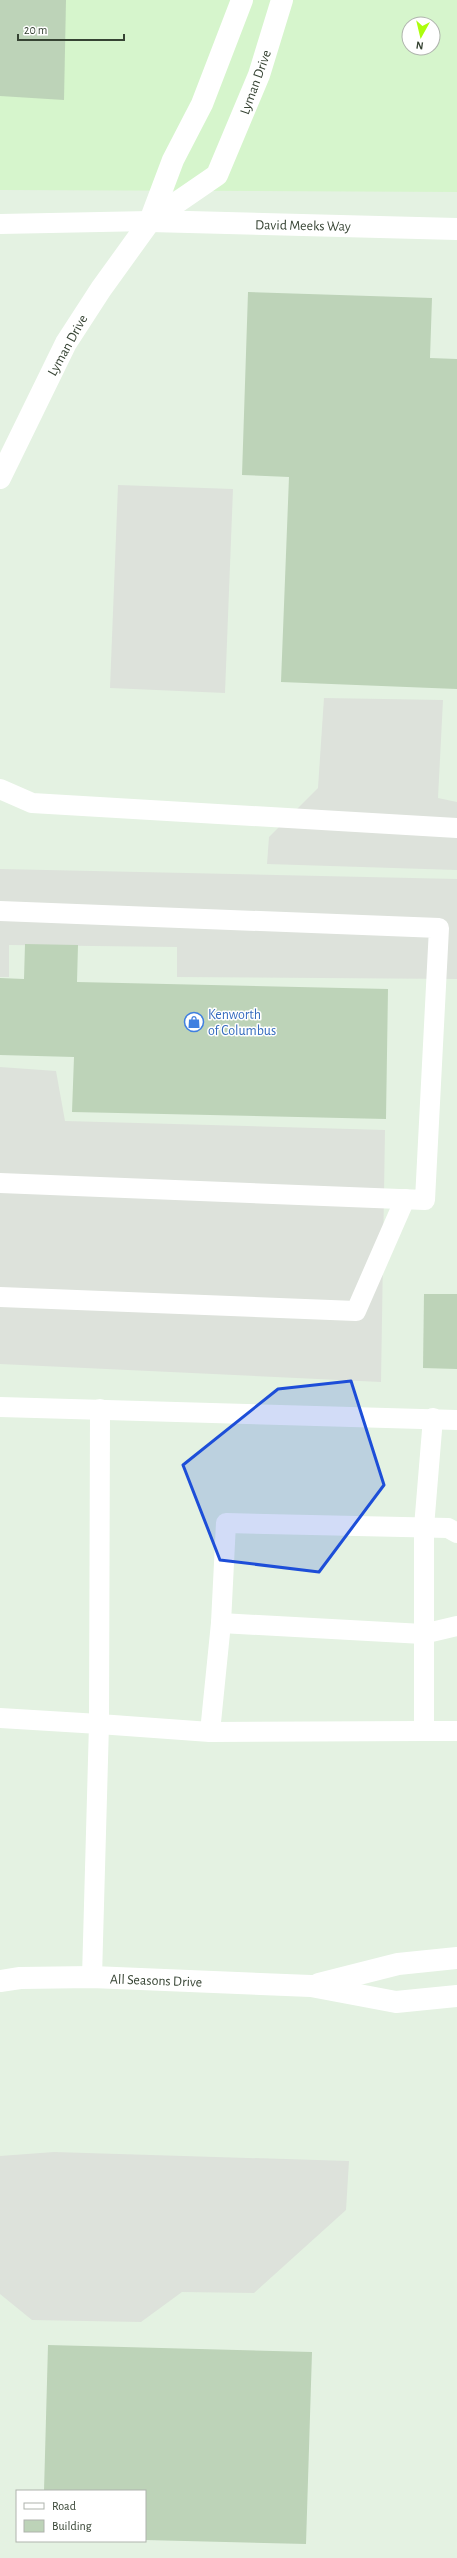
<svg xmlns="http://www.w3.org/2000/svg" width="457" height="2558" font-family="'Alegreya Sans',sans-serif">
  <rect width="100%" height="100%" fill="#e4f2e2"/>
  <path fill="#d6f5cc" fill-rule="evenodd" d="M 0,0 L 457,0 L 457,192 L 0,190 ZM 409,24 L 433,24 L 433,48 L 409,48 Z"/>
  <g fill="#dde2db">
    <path d="M 118,485 L 233,489 L 225,693 L 110,688 Z"/>
    <path d="M 324,698 L 443,700 L 438,798 L 457,802 L 457,870 L 267,864 L 269,837 L 318,788 Z"/>
    <path d="M 0,869 L 457,879 L 457,979 L 177,977 L 177,947 L 9,945 L 9,977 L 0,977 Z"/>
    <path d="M 0,1067 L 56,1071 L 65,1121 L 385,1130 L 381,1382 L 0,1364 Z"/>
    <path d="M 54,2152 L 349,2161 L 346,2210 L 254,2293 L 182,2292 L 141,2322 L 32,2320 L 0,2294 L 0,2156 Z"/>
  </g>
  <g fill="#bdd3b8">
    <path d="M 0,0 L 66,0 L 64,100 L 0,96 Z"/>
    <path d="M 248,292 L 432,298 L 430,358 L 457,359 L 457,689 L 281,682 L 289,477 L 242,475 Z"/>
    <path d="M 25,944 L 78,945 L 77,982 L 388,989 L 386,1119 L 72,1112 L 74,1057 L 0,1055 L 0,978 L 24,979 Z"/>
    <path d="M 424,1294 L 457,1294 L 457,1369 L 423,1368 Z"/>
    <path d="M 48,2345 L 312,2352 L 306,2544 L 145,2540 L 145,2491 L 44,2491 Z"/>
  </g>
  <g fill="none" stroke-linecap="round" stroke-linejoin="round">
    <g stroke="#fff" stroke-width="20">
      <path d="M 0,224 L 150,221"/>
      <path d="M 0,789 L 32,803 L 457,828"/>
      <path d="M 0,911 L 439,928 L 425,1200 L 0,1183"/>
      <path d="M 0,1297 L 356,1311 L 405,1199"/>
      <path d="M 0,1407 L 457,1420"/>
      <path d="M 100,1409 L 99,1724 L 210,1732 L 221,1623 L 226,1523 L 448,1528 L 457,1533"/>
      <path d="M 433,1418 L 424,1527 L 424,1731 L 457,1731"/>
      <path d="M 221,1623 L 423,1634 L 457,1626"/>
      <path d="M 0,1718 L 99,1724 L 92,1977"/>
      <path d="M 210,1732 L 424,1731"/>
    </g>
    <g stroke="#fff" stroke-width="22">
      <path d="M 150,221 L 457,229"/>
      <path d="M 150,221 L 217,175 L 259,75 L 282,0"/>
      <path d="M 0,478 L 66,343 L 101,289 L 150,221 L 173,160 L 202,104 L 242,0"/>
      <path d="M 0,1981 L 20,1978 L 92,1977 L 311,1986 L 396,2002 L 457,1996"/>
      <path d="M 319,1984 L 398,1964 L 457,1958"/>
    </g>
  </g>
  <path fill="#1d4ed8" fill-opacity="0.2" stroke="#1d4ed8" stroke-width="3" stroke-linejoin="round" d="M 351,1381 L 384,1485 L 319,1572 L 220,1560 L 183,1465 L 278,1389 Z"/>
  <defs>
    <symbol id="shop-ring" viewBox="-11 -11 22 22"><circle r="9.5" fill="#fff" stroke="#3f7fe0" stroke-width="1.5"/><path d="M-5-2.5h2.3a2.7 3.5 0 0 1 5.4 0H5L5.5 6h-11ZM-1.5-2.5h3a1.5 2.3 0 0 0-3 0Z" fill="#3f7fe0"/></symbol>
  </defs>
  <g fill-rule="evenodd">
    <use href="#shop-ring" x="183" y="1011" width="22" height="22"/>
  </g>
  <g text-anchor="middle" stroke-width="3" stroke-linejoin="round" paint-order="stroke">
    <g font-size="14" fill="#364333" stroke="#fff">
      <text transform="translate(255 82) rotate(-70)" y="5">Lyman Drive</text>
      <text transform="translate(303 225) rotate(1)" y="5">David Meeks Way</text>
      <text transform="translate(67 345) rotate(-61)" y="5">Lyman Drive</text>
      <text transform="translate(156 1980) rotate(2)" y="5">All Seasons Drive</text>
    </g>
    <g font-size="14" fill="#366cbe" stroke="#fff" text-anchor="start">
      <text x="208" y="1019">Kenworth<tspan x="208" dy="16">of Columbus</tspan></text>
    </g>
  </g>
  <rect x="16" y="2490" width="130" height="52" fill="#ffffff" stroke="#afb4ad"/>
  <rect x="24" y="2503" width="20" height="6" fill="#ffffff" stroke="#afb4ad"/>
  <text x="52" y="2510" font-size="12" fill="#364333">Road</text>
  <rect x="24" y="2520" width="20" height="12" fill="#bdd3b8" stroke="#afb4ad"/>
  <text x="52" y="2530" font-size="12" fill="#364333">Building</text>
  <g transform="translate(421 36) rotate(188)"><circle r="19" fill="#ffffff" stroke="#afb4ad"/>
  <path d="M0-3L7 15L0 10L-7 15Z" fill="#acfd0e"/>
  <text y="-6" font-size="11" font-weight="bold" text-anchor="middle" fill="#364333">N</text>
  </g>
  <path d="M18 34v6h106v-6" fill="none" stroke="#364333" stroke-width="2"/>
  <text x="24" y="34" font-size="12" fill="#364333" stroke="#ffffff" stroke-width="3" paint-order="stroke">20 m</text>
</svg>
